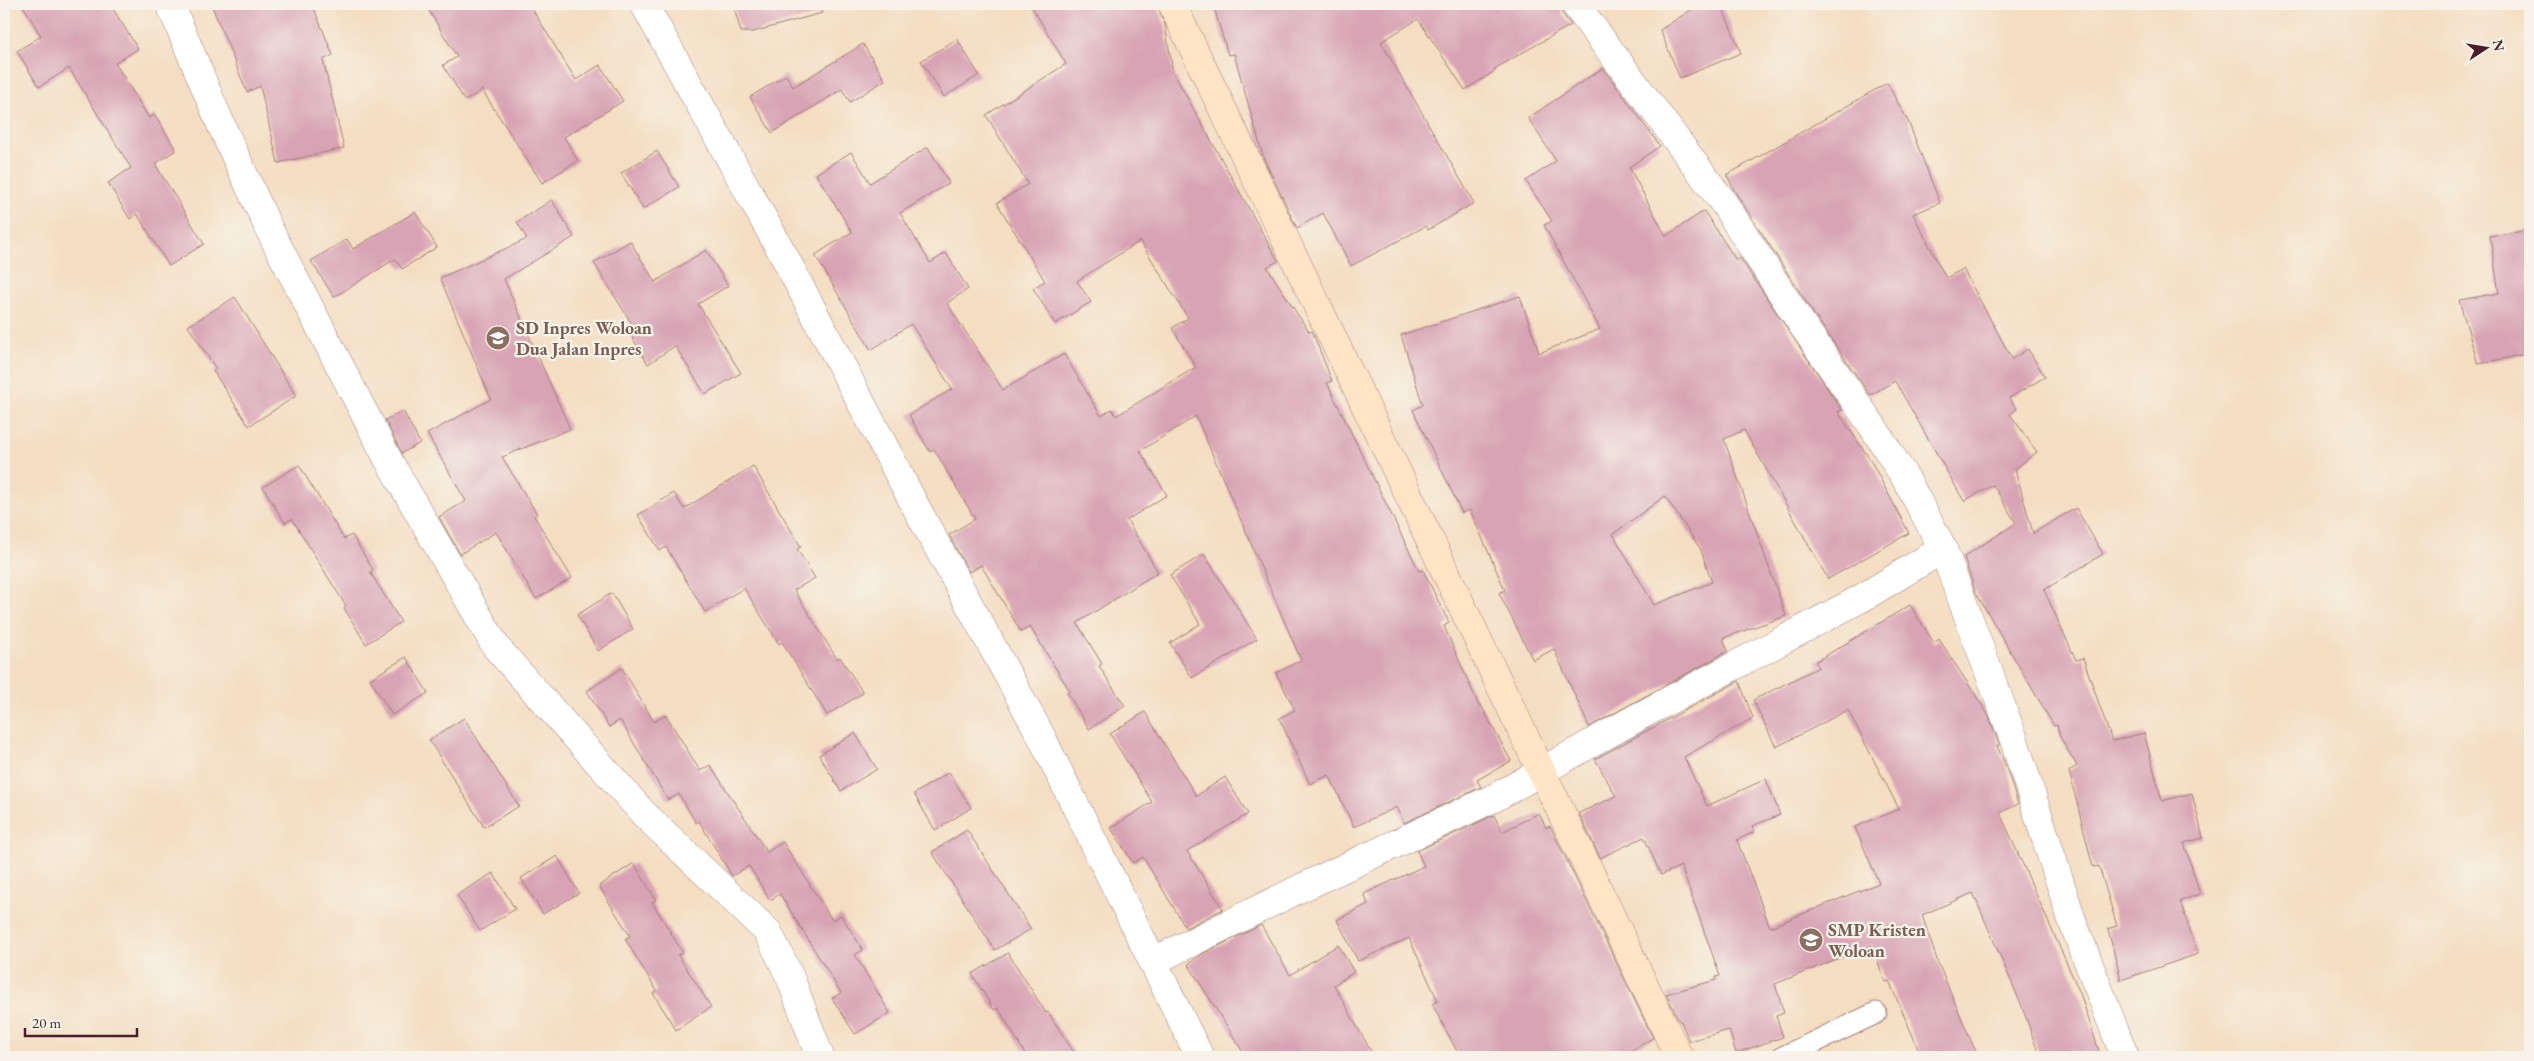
<svg xmlns="http://www.w3.org/2000/svg" width="2534" height="1061" font-family="'EB Garamond',serif">
  <rect width="100%" height="100%" fill="#f7f3e8"/>
  <filter id="ink" filterUnits="userSpaceOnUse"><feTurbulence type="fractalNoise" baseFrequency=".02" numOctaves="2"/><feDisplacementMap in="SourceGraphic" scale="10" xChannelSelector="R" yChannelSelector="G"/><feConvolveMatrix kernelMatrix="1 2 1 2 8 2 1 2 1" color-interpolation-filters="sRGB"/></filter>
  <filter id="wash" filterUnits="userSpaceOnUse"><feTurbulence type="fractalNoise" baseFrequency=".0096" numOctaves="4" result="noise"/><feDisplacementMap in="SourceGraphic" scale="20" xChannelSelector="R" yChannelSelector="G"/><feGaussianBlur stdDeviation="1.12" result="paint"/><feColorMatrix in="noise" values="0 0 0 0 0 0 0 0 0 0 0 0 0 0 0 0 0 1.4 0 .05"/><feComposite in="paint" operator="in"/></filter>
  <g filter="url(#wash)">
    <rect width="100%" height="100%" fill="#f4ddc1"/>
    <g id="blocks">
      <g fill="#d8a4b5" fill-rule="evenodd">
        <path d="M 22,4 L 110,4 L 138,49 L 115,63 L 149,118 L 155,115 L 176,150 L 155,164 L 204,244 L 169,266 L 137,214 L 130,219 L 108,183 L 131,168 L 69,68 L 39,87 L 17,51 L 41,36 Z"/>
        <path d="M 211,4 L 312,4 L 333,55 L 323,60 L 344,148 L 278,163 L 260,86 L 247,92 Z"/>
        <path d="M 425,4 L 529,4 L 576,80 L 600,65 L 623,101 L 564,137 L 578,161 L 542,183 L 482,90 L 465,101 L 443,65 L 457,57 Z"/>
        <path d="M 733,4 L 821,4 L 822,13 L 753,32 L 741,32 Z"/>
        <path d="M 1030,4 L 1157,4 L 1165,25 L 1173,72 L 1278,261 L 1267,267 L 1309,332 L 1312,331 L 1332,381 L 1327,383 L 1419,571 L 1423,570 L 1449,623 L 1444,626 L 1479,706 L 1481,705 L 1511,761 L 1477,780 L 1481,787 L 1404,823 L 1397,807 L 1354,827 L 1329,775 L 1310,784 L 1279,718 L 1295,710 L 1276,673 L 1301,660 L 1196,416 L 1140,451 L 1167,495 L 1127,520 L 1158,572 L 1077,623 L 1102,664 L 1099,666 L 1125,706 L 1089,729 L 1067,692 L 1070,691 L 1030,627 L 1021,632 L 981,565 L 969,572 L 949,535 L 975,519 L 934,449 L 930,452 L 909,415 L 952,389 L 911,324 L 871,350 L 815,255 L 852,232 L 816,174 L 851,152 L 870,183 L 928,147 L 949,183 L 900,213 L 930,263 L 946,253 L 968,289 L 947,303 L 1003,390 L 1064,354 L 1101,416 L 1112,409 L 1116,416 L 1196,367 L 1172,328 L 1188,318 L 1140,241 L 1077,281 L 1091,302 L 1055,324 L 1033,288 L 1045,281 L 997,203 L 1028,184 L 986,115 L 1066,64 Z"/>
        <path d="M 1213,4 L 1560,4 L 1562,13 L 1571,25 L 1494,69 L 1495,71 L 1465,90 L 1418,19 L 1381,42 L 1474,203 L 1428,230 L 1426,226 L 1351,266 L 1323,213 L 1297,228 L 1264,159 L 1234,54 L 1228,55 Z"/>
        <path d="M 1700,4 L 1721,4 L 1741,53 L 1680,78 L 1660,30 Z"/>
        <path d="M 957,39 L 979,75 L 944,97 L 921,61 Z"/>
        <path d="M 863,44 L 885,80 L 850,102 L 842,89 L 772,133 L 750,97 L 786,75 L 793,87 Z"/>
        <path d="M 1603,68 L 1660,146 L 1629,167 L 1666,236 L 1704,211 L 1736,260 L 1740,258 L 1842,410 L 1838,412 L 1871,461 L 1909,533 L 1828,579 L 1744,430 L 1724,439 L 1786,616 L 1723,638 L 1728,651 L 1589,727 L 1554,649 L 1533,660 L 1499,593 L 1505,590 L 1470,510 L 1462,513 L 1413,410 L 1423,405 L 1401,335 L 1520,296 L 1539,353 L 1600,329 L 1544,225 L 1552,221 L 1526,181 L 1556,161 L 1528,118 ZM 1665,496 L 1701,550 L 1712,582 L 1654,605 L 1613,534 Z"/>
        <path d="M 1887,83 L 1908,121 L 1940,203 L 1913,214 L 1946,278 L 1963,269 L 2012,359 L 2028,349 L 2045,377 L 2009,398 L 2017,409 L 2010,414 L 2037,452 L 2015,469 L 2033,533 L 2076,508 L 2103,554 L 2044,590 L 2076,660 L 2083,658 L 2112,741 L 2144,733 L 2162,801 L 2192,793 L 2203,838 L 2184,843 L 2200,894 L 2180,901 L 2198,954 L 2121,980 L 2108,929 L 2117,926 L 2099,866 L 2093,867 L 2069,771 L 2077,766 L 2060,737 L 2057,725 L 2054,726 L 1975,591 L 1964,557 L 2016,523 L 1993,485 L 1964,501 L 1895,381 L 1870,395 L 1814,314 L 1734,190 L 1727,175 Z"/>
        <path d="M 657,151 L 679,187 L 643,209 L 621,173 Z"/>
        <path d="M 552,200 L 574,237 L 504,279 L 570,429 L 502,457 L 537,514 L 534,516 L 572,578 L 536,599 L 496,532 L 460,554 L 439,517 L 466,501 L 427,434 L 491,399 L 440,278 L 527,239 L 517,222 Z"/>
        <path d="M 415,212 L 437,247 L 402,269 L 395,259 L 334,297 L 311,261 L 347,239 L 353,249 Z"/>
        <path d="M 2530,230 L 2530,353 L 2478,364 L 2459,300 L 2499,293 L 2490,236 Z"/>
        <path d="M 630,241 L 655,282 L 706,250 L 728,286 L 698,304 L 741,373 L 705,394 L 675,346 L 648,364 L 626,327 L 632,324 L 594,263 Z"/>
        <path d="M 235,297 L 296,396 L 249,426 L 213,371 L 216,369 L 188,326 Z"/>
        <path d="M 403,411 L 420,443 L 402,453 L 385,420 Z"/>
        <path d="M 299,465 L 344,539 L 352,535 L 373,570 L 370,572 L 401,622 L 366,644 L 344,608 L 346,606 L 292,519 L 285,523 L 263,487 Z"/>
        <path d="M 753,466 L 801,547 L 797,549 L 815,578 L 794,590 L 837,659 L 840,657 L 863,693 L 827,715 L 782,642 L 779,644 L 744,588 L 705,612 L 666,547 L 660,551 L 638,515 L 674,493 L 684,509 Z"/>
        <path d="M 1204,554 L 1257,639 L 1192,678 L 1170,643 L 1200,624 L 1170,575 Z"/>
        <path d="M 612,593 L 633,629 L 598,651 L 577,615 Z"/>
        <path d="M 1910,605 L 1934,643 L 1939,639 L 1989,716 L 1999,745 L 1997,746 L 2005,764 L 2018,804 L 2000,813 L 2080,993 L 2101,1057 L 2040,1057 L 2021,1004 L 1973,893 L 1922,915 L 1938,963 L 1978,1057 L 1922,1057 L 1889,981 L 1885,982 L 1872,945 L 1775,984 L 1784,1013 L 1776,1016 L 1783,1037 L 1736,1053 L 1729,1030 L 1689,1041 L 1681,1021 L 1680,1022 L 1666,994 L 1716,980 L 1716,977 L 1720,976 L 1681,866 L 1661,875 L 1644,837 L 1600,858 L 1579,813 L 1616,796 L 1595,759 L 1739,681 L 1753,718 L 1684,757 L 1707,806 L 1766,779 L 1780,815 L 1752,826 L 1754,832 L 1737,840 L 1770,927 L 1879,883 L 1855,827 L 1899,809 L 1848,710 L 1776,747 L 1753,700 L 1819,667 L 1815,662 Z"/>
        <path d="M 406,657 L 428,693 L 392,715 L 370,679 Z"/>
        <path d="M 622,668 L 654,722 L 666,715 L 700,771 L 710,765 L 767,852 L 783,842 L 832,920 L 841,915 L 863,950 L 855,955 L 890,1013 L 855,1034 L 832,998 L 841,993 L 780,894 L 770,900 L 749,866 L 732,876 L 699,821 L 696,823 L 679,794 L 668,800 L 620,720 L 609,727 L 587,691 Z"/>
        <path d="M 1145,712 L 1196,796 L 1225,777 L 1248,814 L 1187,851 L 1223,909 L 1186,928 L 1143,857 L 1133,863 L 1111,828 L 1152,802 L 1110,734 Z"/>
        <path d="M 464,718 L 519,806 L 484,827 L 429,740 Z"/>
        <path d="M 855,733 L 877,769 L 841,791 L 819,755 Z"/>
        <path d="M 949,772 L 971,808 L 935,830 L 914,794 Z"/>
        <path d="M 1539,813 L 1546,828 L 1550,826 L 1653,1038 L 1620,1057 L 1460,1057 L 1432,1004 L 1438,1001 L 1409,938 L 1358,961 L 1337,920 L 1368,904 L 1364,894 L 1424,866 L 1417,851 L 1494,815 L 1502,832 Z"/>
        <path d="M 967,830 L 1031,929 L 995,950 L 932,852 Z"/>
        <path d="M 557,856 L 579,893 L 543,914 L 521,878 Z"/>
        <path d="M 634,863 L 656,900 L 652,902 L 683,953 L 678,955 L 711,1007 L 676,1030 L 653,993 L 657,991 L 625,939 L 630,936 L 599,886 Z"/>
        <path d="M 493,873 L 515,909 L 480,931 L 457,895 Z"/>
        <path d="M 1261,925 L 1290,975 L 1338,945 L 1354,972 L 1334,985 L 1374,1057 L 1246,1057 L 1188,964 L 1202,954 Z"/>
        <path d="M 1008,953 L 1046,1013 L 1048,1012 L 1077,1057 L 1027,1057 L 998,1008 L 994,1010 L 972,974 Z"/>
      </g>
    </g>
  </g>
  <g filter="url(#ink)">
    <use href="#blocks" fill-opacity="0" stroke="#9f7e76" stroke-width="1"/>
    <g fill="none" stroke-linecap="round" stroke-linejoin="round">
      <defs>
        <path id="service" d="M 1783,1057 L 1876,1013"/>
        <g id="minor">
          <path d="M 170,4 L 222,127 L 269,229 L 389,461 L 496,647 L 644,814 L 768,932 L 790,977 L 820,1057"/>
          <path d="M 644,4 L 783,254 L 918,511 L 1039,732 L 1200,1057"/>
          <path d="M 1575,4 L 1723,202 L 1801,323 L 1873,427 L 1906,479 L 1943,549 L 2013,737 L 2073,923 L 2125,1057"/>
          <path d="M 1152,962 L 1301,888 L 1496,797 L 1638,717 L 1860,599 L 1943,549"/>
        </g>
        <path id="secondary" d="M 1172,4 L 1679,1057"/>
      </defs>
      <use href="#service" stroke="#9f7e76" stroke-width="23"/>
      <use href="#minor" stroke="#9f7e76" stroke-width="29"/>
      <use href="#secondary" stroke="#9f7e76" stroke-width="29"/>
      <use href="#service" stroke="#fff" stroke-width="21"/>
      <use href="#minor" stroke="#fff" stroke-width="28"/>
      <use href="#secondary" stroke="#ffe4c6" stroke-width="28"/>
    </g>
  </g>
  <defs>
    <symbol id="school-disc" viewBox="-11 -11 22 22"><circle r="9.5" fill="#8d6e63" stroke="#f7f3e8"/><path d="M0-5L7-2L0 1L-7-2ZM-4 1L0 2.5L4 1V4Q0 6-4 4Z" fill="#fff"/></symbol>
  </defs>
  <g fill-rule="evenodd">
    <use href="#school-disc" x="484" y="324" width="28" height="28"/>
    <use href="#school-disc" x="1797" y="926" width="28" height="28"/>
  </g>
  <g text-anchor="middle" stroke-width="4.5" stroke-linejoin="round" paint-order="stroke">
    <g font-size="18" font-weight="bold" fill="#785e54" stroke="#f7f3e8" text-anchor="start">
      <text x="516" y="334">SD Inpres Woloan<tspan x="516" dy="21">Dua Jalan Inpres</tspan></text>
      <text x="1828" y="936">SMP Kristen<tspan x="1828" dy="21">Woloan</tspan></text>
    </g>
  </g>
  <rect width="2534" height="1061" fill="none" stroke="#f7f3e8" stroke-width="20"/>
  <g transform="translate(2486 48) rotate(78)" stroke="#f7f3e8" stroke-width="4" paint-order="stroke">
  <path d="M0-4L9 19L0 12L-9 19Z" fill="#4a1f2b"/>
  <text y="-8" font-size="14" font-weight="bold" text-anchor="middle" fill="#4a1f2b">N</text>
  </g>
  <path d="M25 1028v8h112v-8" fill="none" stroke="#4a1f2b" stroke-width="2.5"/>
  <text x="32" y="1028" font-size="15" fill="#4a1f2b" stroke="#f7f3e8" stroke-width="4" paint-order="stroke">20 m</text>
</svg>
